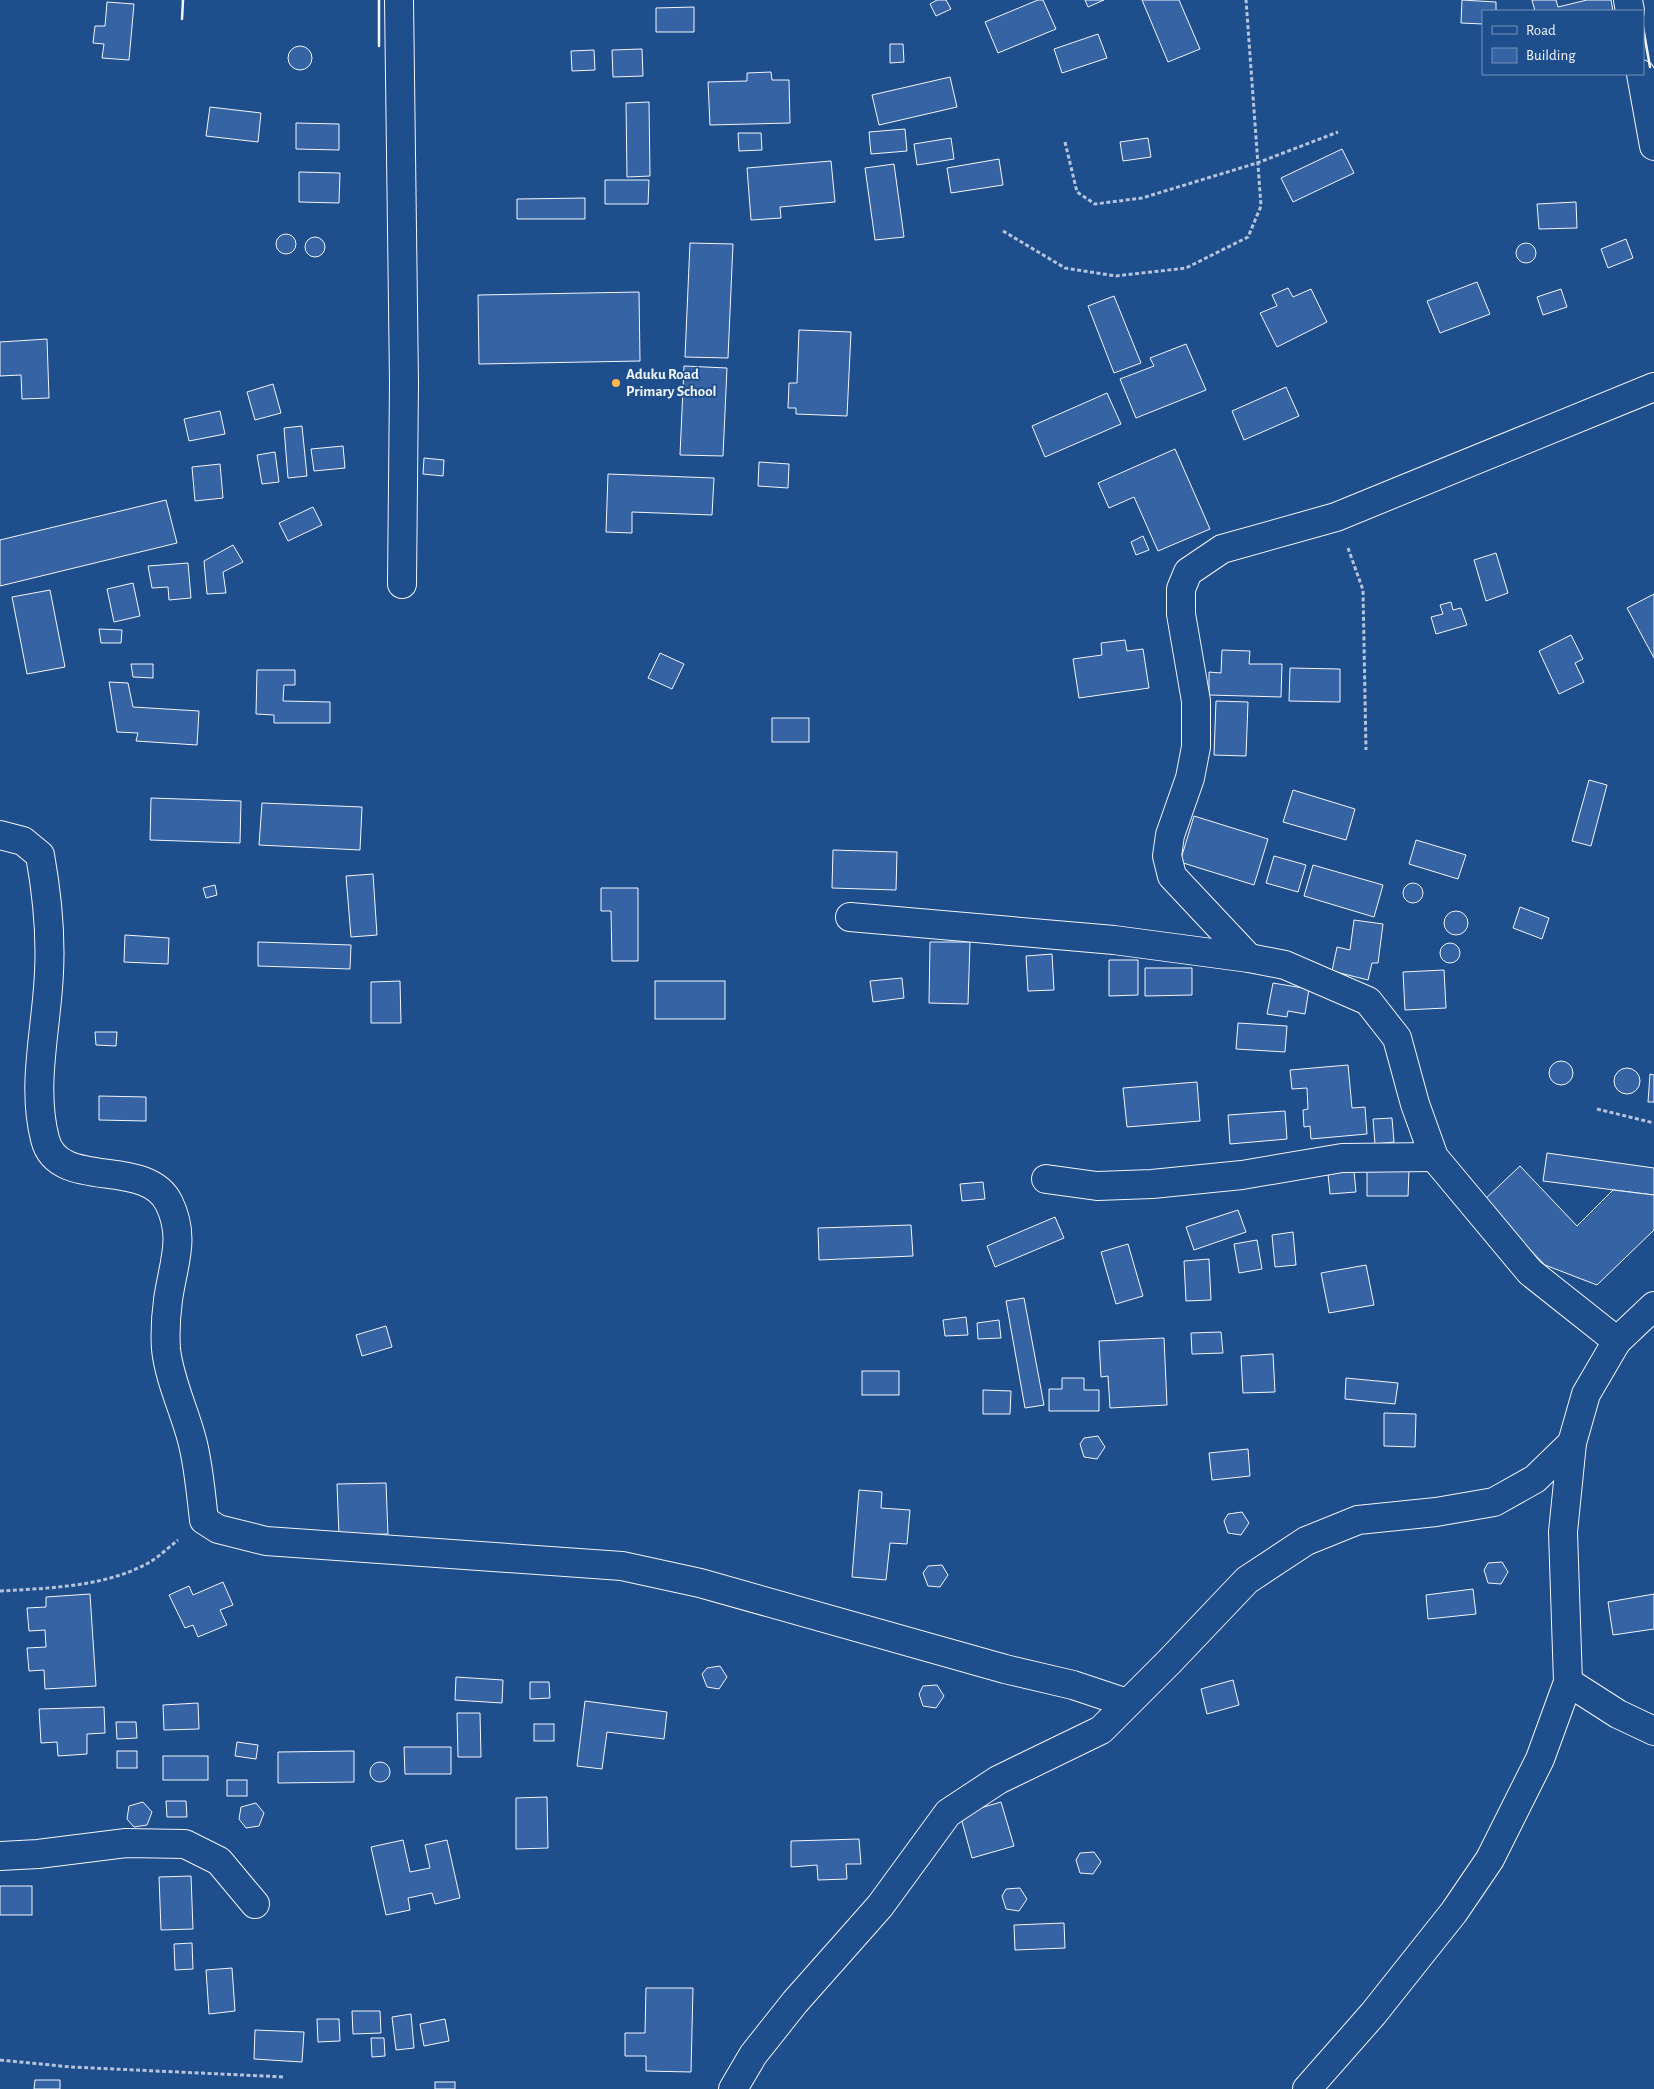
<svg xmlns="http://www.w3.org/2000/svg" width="1654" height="2089" font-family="'Alegreya Sans',sans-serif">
  <rect width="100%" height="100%" fill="#1f4e8c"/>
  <g fill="#3563a3" stroke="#f2f6ff">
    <path d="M 937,0 L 946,0 L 951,9 L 936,16 L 930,4 Z"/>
    <path d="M 1038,0 L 1043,0 L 1056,29 L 998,53 L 985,22 Z"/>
    <path d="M 1085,0 L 1104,0 L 1088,7 Z"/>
    <path d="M 1142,0 L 1179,0 L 1200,49 L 1168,62 Z"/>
    <path d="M 1462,0 L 1496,2 L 1496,11 L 1483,11 L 1483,24 L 1461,23 Z"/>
    <path d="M 1532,0 L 1556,0 L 1558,7 L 1587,0 L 1611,0 L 1613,11 L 1535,11 Z"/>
    <path d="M 107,2 L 134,4 L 129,60 L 102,58 L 104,44 L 93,43 L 95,26 L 105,26 Z"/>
    <path d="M 694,7 L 694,32 L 656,32 L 656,8 Z"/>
    <path d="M 1098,34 L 1107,58 L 1062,73 L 1054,49 Z"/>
    <path d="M 890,44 L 903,44 L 904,62 L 890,63 Z"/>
    <circle cx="300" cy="58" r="12"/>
    <path d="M 642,49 L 643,76 L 613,77 L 612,50 Z"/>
    <path d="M 594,50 L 595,70 L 572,71 L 571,51 Z"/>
    <path d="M 771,72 L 772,80 L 789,80 L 790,123 L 710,125 L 708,82 L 747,81 L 747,73 Z"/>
    <path d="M 950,77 L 957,107 L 879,125 L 872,95 Z"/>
    <path d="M 649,102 L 650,176 L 627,177 L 626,103 Z"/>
    <path d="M 210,107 L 261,113 L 258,142 L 206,136 Z"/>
    <path d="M 296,123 L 339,124 L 339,150 L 296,149 Z"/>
    <path d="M 905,129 L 907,151 L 871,154 L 869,132 Z"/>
    <path d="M 738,133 L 761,133 L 762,150 L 739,151 Z"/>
    <path d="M 951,138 L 954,159 L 917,165 L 914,144 Z"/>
    <path d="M 1148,138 L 1151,157 L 1123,161 L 1120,142 Z"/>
    <path d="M 1342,149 L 1354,173 L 1293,202 L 1281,178 Z"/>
    <path d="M 999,159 L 1003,185 L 951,193 L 947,168 Z"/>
    <path d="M 831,161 L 835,202 L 780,207 L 781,218 L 751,220 L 747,168 Z"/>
    <path d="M 894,164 L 904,237 L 875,240 L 865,168 Z"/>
    <path d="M 299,172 L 340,173 L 339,203 L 299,202 Z"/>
    <path d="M 605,180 L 649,180 L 648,204 L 605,204 Z"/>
    <path d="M 585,198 L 585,219 L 517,219 L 517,199 Z"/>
    <path d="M 1576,202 L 1577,228 L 1539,229 L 1537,204 Z"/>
    <circle cx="286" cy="244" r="10"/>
    <circle cx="315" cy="247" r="10"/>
    <path d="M 1626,239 L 1633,258 L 1608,268 L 1601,249 Z"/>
    <circle cx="1526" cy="253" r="10"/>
    <path d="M 690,243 L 733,244 L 728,358 L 685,357 Z"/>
    <path d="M 1477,282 L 1490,314 L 1440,333 L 1427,301 Z"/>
    <path d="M 1288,288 L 1293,297 L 1311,289 L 1327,322 L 1277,347 L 1260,313 L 1277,306 L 1272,295 Z"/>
    <path d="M 1561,289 L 1567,307 L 1543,315 L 1537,297 Z"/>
    <path d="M 639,292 L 640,361 L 479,364 L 478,295 Z"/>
    <path d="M 1114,296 L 1141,363 L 1114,373 L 1088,306 Z"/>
    <path d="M 799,330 L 851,332 L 847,416 L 796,414 L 796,408 L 788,408 L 789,383 L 797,383 Z"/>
    <path d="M 47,339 L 49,398 L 22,399 L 21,375 L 0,376 L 0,342 Z"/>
    <path d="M 1186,344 L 1206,390 L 1136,418 L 1120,379 L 1154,366 L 1150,358 Z"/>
    <path d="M 684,366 L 727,368 L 723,456 L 680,455 Z"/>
    <path d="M 273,384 L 281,413 L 255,420 L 247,392 Z"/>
    <path d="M 1286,387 L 1299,416 L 1244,440 L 1232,411 Z"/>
    <path d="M 1107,393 L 1121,424 L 1045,457 L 1032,426 Z"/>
    <path d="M 220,411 L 225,434 L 189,441 L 184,419 Z"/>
    <path d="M 302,426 L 307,476 L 288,478 L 284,428 Z"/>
    <path d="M 343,446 L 345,468 L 314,471 L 311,449 Z"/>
    <path d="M 1175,449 L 1210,529 L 1158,551 L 1134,497 L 1109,508 L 1098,483 Z"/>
    <path d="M 275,452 L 279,482 L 262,484 L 257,455 Z"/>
    <path d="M 424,458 L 444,460 L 443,476 L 423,474 Z"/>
    <path d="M 759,462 L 789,464 L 788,488 L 758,486 Z"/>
    <path d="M 220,464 L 223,498 L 195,501 L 192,467 Z"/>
    <path d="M 608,474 L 714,478 L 712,515 L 632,512 L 632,533 L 606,532 Z"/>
    <path d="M 166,500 L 177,543 L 0,586 L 0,540 Z"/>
    <path d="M 313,507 L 322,525 L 288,541 L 279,523 Z"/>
    <path d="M 1143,536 L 1149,550 L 1136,555 L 1131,542 Z"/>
    <path d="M 233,545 L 243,562 L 223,572 L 226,593 L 207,594 L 204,561 Z"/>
    <path d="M 1496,553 L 1508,593 L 1486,601 L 1474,560 Z"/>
    <path d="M 188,563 L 191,598 L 169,600 L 168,587 L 152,588 L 148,566 Z"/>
    <path d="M 133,583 L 140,616 L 114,622 L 107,589 Z"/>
    <path d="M 50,590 L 65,667 L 27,674 L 12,597 Z"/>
    <path d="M 1654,594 L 1654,658 L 1627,608 Z"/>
    <path d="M 1451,602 L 1453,610 L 1461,608 L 1467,625 L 1436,634 L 1431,617 L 1443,614 L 1440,605 Z"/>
    <path d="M 99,629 L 122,630 L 121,643 L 101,643 Z"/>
    <path d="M 1571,635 L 1583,659 L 1575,663 L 1584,682 L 1559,694 L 1539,651 Z"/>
    <path d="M 1125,640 L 1127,651 L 1143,649 L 1149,688 L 1079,698 L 1073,659 L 1102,655 L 1101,643 Z"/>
    <path d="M 1222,650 L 1250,651 L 1249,664 L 1282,664 L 1281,697 L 1209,695 L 1209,672 L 1221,673 Z"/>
    <path d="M 660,653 L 684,664 L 672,689 L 648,678 Z"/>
    <path d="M 131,664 L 153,664 L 153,678 L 133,677 Z"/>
    <path d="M 1290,668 L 1340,669 L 1340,702 L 1289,701 Z"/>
    <path d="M 257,670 L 295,670 L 295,685 L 284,685 L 283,701 L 330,702 L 330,723 L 274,723 L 274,715 L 256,714 Z"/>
    <path d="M 109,682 L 128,683 L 133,707 L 199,711 L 197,745 L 136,741 L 138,733 L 117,732 Z"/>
    <path d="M 1216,701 L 1248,702 L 1246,756 L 1214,755 Z"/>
    <rect x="772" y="718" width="37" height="24"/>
    <path d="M 1589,780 L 1607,785 L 1591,846 L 1572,841 Z"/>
    <path d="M 1293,790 L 1355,809 L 1346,840 L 1283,822 Z"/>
    <path d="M 151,798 L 241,801 L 240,843 L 150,840 Z"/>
    <path d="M 262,803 L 362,807 L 360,850 L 259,845 Z"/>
    <path d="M 1194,816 L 1268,839 L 1254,885 L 1180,862 Z"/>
    <path d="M 1416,840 L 1466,855 L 1458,879 L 1409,864 Z"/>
    <path d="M 833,850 L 897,852 L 896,890 L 832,888 Z"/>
    <path d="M 1274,856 L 1306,865 L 1298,892 L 1266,883 Z"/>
    <path d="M 1313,865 L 1383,885 L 1374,917 L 1304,896 Z"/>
    <path d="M 373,874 L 377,935 L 351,937 L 346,876 Z"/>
    <circle cx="1413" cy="893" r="10"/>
    <path d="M 215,885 L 217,895 L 206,898 L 203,888 Z"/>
    <path d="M 601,888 L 638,888 L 638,961 L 612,961 L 611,911 L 601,911 Z"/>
    <path d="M 1520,907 L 1549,918 L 1542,939 L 1513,928 Z"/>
    <circle cx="1456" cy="923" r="12"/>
    <path d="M 1354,920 L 1383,924 L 1378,963 L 1372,963 L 1368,980 L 1332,971 L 1337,947 L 1350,950 Z"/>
    <path d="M 125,935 L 169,938 L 168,964 L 124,962 Z"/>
    <path d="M 258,942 L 351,945 L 350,969 L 258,966 Z"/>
    <path d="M 930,942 L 970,942 L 968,1004 L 929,1003 Z"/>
    <circle cx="1450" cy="953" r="10"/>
    <path d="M 1052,954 L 1054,990 L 1028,991 L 1026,956 Z"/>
    <path d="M 1109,960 L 1138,960 L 1138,995 L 1109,996 Z"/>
    <path d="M 1145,968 L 1192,968 L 1192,995 L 1145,996 Z"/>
    <path d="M 1444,970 L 1446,1008 L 1405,1010 L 1403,972 Z"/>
    <path d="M 902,978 L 904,998 L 873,1002 L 870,981 Z"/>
    <path d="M 400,981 L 401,1023 L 371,1023 L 371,982 Z"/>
    <rect x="655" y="981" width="70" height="38"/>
    <path d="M 1273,983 L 1309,989 L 1305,1014 L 1288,1011 L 1287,1017 L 1267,1014 Z"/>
    <path d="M 1238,1023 L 1287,1026 L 1285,1052 L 1236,1049 Z"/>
    <path d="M 95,1032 L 117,1032 L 116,1046 L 96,1045 Z"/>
    <circle cx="1561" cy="1073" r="12"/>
    <path d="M 1348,1065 L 1352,1108 L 1365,1107 L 1367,1134 L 1311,1139 L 1310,1126 L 1304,1127 L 1303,1110 L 1308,1109 L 1307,1088 L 1292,1089 L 1290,1070 Z"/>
    <circle cx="1627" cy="1081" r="13"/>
    <path d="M 1650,1074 L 1654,1075 L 1654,1102 L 1648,1102 Z"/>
    <path d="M 1197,1082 L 1200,1121 L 1127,1127 L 1123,1088 Z"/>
    <path d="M 99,1096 L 146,1097 L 146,1121 L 99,1120 Z"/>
    <path d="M 1285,1111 L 1287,1139 L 1230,1144 L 1228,1115 Z"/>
    <path d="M 1392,1118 L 1394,1142 L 1375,1144 L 1373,1119 Z"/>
    <path d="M 1547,1153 L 1654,1168 L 1654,1195 L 1543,1181 Z"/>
    <path d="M 1520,1166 L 1577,1226 L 1613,1190 L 1654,1195 L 1654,1230 L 1597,1285 L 1545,1265 L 1483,1201 Z"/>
    <path d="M 1367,1169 L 1409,1170 L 1408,1196 L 1367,1196 Z"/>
    <path d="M 1354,1171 L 1356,1192 L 1330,1194 L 1328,1174 Z"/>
    <path d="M 983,1182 L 985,1199 L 962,1201 L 960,1184 Z"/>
    <path d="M 1238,1210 L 1246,1232 L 1194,1250 L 1186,1227 Z"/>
    <path d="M 1055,1217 L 1064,1238 L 995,1267 L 987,1246 Z"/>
    <path d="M 911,1225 L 913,1256 L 819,1260 L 818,1228 Z"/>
    <path d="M 1293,1232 L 1296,1265 L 1275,1267 L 1272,1235 Z"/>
    <path d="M 1257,1240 L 1262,1269 L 1239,1273 L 1234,1244 Z"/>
    <path d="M 1128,1244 L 1143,1296 L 1116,1304 L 1101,1252 Z"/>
    <path d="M 1209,1259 L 1211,1300 L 1186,1301 L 1184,1261 Z"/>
    <path d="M 1366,1265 L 1374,1305 L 1329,1313 L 1321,1273 Z"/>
    <path d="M 1024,1298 L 1044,1405 L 1025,1408 L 1006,1301 Z"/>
    <path d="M 966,1317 L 968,1335 L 945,1336 L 943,1320 Z"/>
    <path d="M 999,1320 L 1001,1338 L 978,1339 L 977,1323 Z"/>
    <path d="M 386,1326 L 392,1347 L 362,1356 L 356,1335 Z"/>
    <path d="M 1221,1332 L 1223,1353 L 1192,1354 L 1191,1333 Z"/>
    <path d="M 1164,1338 L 1167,1405 L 1110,1408 L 1108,1376 L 1101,1377 L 1099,1341 Z"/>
    <path d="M 1273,1354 L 1275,1392 L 1243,1393 L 1241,1356 Z"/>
    <rect x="862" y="1371" width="37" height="24"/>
    <path d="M 1062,1378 L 1084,1378 L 1084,1390 L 1099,1390 L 1099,1411 L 1049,1411 L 1049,1389 L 1062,1389 Z"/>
    <path d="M 1346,1378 L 1398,1383 L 1395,1404 L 1345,1399 Z"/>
    <path d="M 983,1390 L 1011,1391 L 1010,1414 L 983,1414 Z"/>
    <path d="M 1384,1413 L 1416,1414 L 1415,1447 L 1384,1446 Z"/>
    <path d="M 1098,1436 L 1105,1447 L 1097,1459 L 1084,1457 L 1080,1444 L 1084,1438 Z"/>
    <path d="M 1248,1449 L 1250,1476 L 1212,1480 L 1209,1453 Z"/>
    <path d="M 386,1483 L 388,1534 L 339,1535 L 337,1484 Z"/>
    <path d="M 859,1490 L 882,1492 L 881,1508 L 910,1510 L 907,1544 L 890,1543 L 886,1580 L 852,1577 Z"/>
    <path d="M 1242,1512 L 1249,1523 L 1241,1535 L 1228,1533 L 1224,1521 L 1228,1514 Z"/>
    <path d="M 1502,1562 L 1508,1572 L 1501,1584 L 1488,1583 L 1484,1570 L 1488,1563 Z"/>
    <path d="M 942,1565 L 948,1575 L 940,1587 L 928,1586 L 923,1573 L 928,1566 Z"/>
    <path d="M 223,1582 L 233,1605 L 220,1610 L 227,1625 L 198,1637 L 193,1625 L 185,1628 L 169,1595 L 189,1586 L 193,1595 Z"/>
    <path d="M 1473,1589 L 1476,1614 L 1428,1619 L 1426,1595 Z"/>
    <path d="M 90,1594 L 96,1686 L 45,1689 L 44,1670 L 29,1671 L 27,1648 L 46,1647 L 45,1630 L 29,1631 L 27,1608 L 46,1607 L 46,1597 Z"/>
    <path d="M 1654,1594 L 1654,1629 L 1613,1635 L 1608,1602 Z"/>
    <path d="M 720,1666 L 727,1677 L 719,1689 L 707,1687 L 702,1674 L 707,1668 Z"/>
    <path d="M 456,1677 L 503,1680 L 502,1703 L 455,1700 Z"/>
    <path d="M 1233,1680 L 1239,1705 L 1207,1714 L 1201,1689 Z"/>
    <path d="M 530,1682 L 549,1682 L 550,1698 L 530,1699 Z"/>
    <path d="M 937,1685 L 944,1696 L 936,1708 L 923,1706 L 919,1694 L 923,1686 Z"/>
    <path d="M 585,1701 L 667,1712 L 664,1739 L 607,1732 L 602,1769 L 577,1766 Z"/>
    <path d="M 198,1703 L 199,1729 L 164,1730 L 163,1705 Z"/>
    <path d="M 104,1707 L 105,1733 L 87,1734 L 87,1754 L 58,1756 L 57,1742 L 41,1743 L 39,1709 Z"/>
    <path d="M 457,1713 L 480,1713 L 481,1757 L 458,1757 Z"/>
    <path d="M 116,1722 L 136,1722 L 137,1738 L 117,1739 Z"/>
    <rect x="534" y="1724" width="20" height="17"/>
    <path d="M 237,1742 L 258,1745 L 256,1759 L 235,1756 Z"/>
    <path d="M 404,1747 L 451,1747 L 451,1774 L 405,1774 Z"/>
    <rect x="117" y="1751" width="20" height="17"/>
    <path d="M 354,1751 L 354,1782 L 278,1783 L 278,1752 Z"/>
    <rect x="163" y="1756" width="45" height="24"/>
    <circle cx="380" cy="1772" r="10"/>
    <rect x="227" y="1780" width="20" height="16"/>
    <path d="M 547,1797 L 548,1848 L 516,1849 L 516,1798 Z"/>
    <path d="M 166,1801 L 186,1801 L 187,1817 L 167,1817 Z"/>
    <path d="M 143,1802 L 152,1812 L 147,1825 L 134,1827 L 127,1819 L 129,1806 Z"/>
    <path d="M 1001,1802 L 1014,1846 L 972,1858 L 960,1814 Z"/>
    <path d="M 256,1803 L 264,1813 L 259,1826 L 246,1828 L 239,1819 L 241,1807 Z"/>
    <path d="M 859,1839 L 861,1864 L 846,1864 L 847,1879 L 818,1880 L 817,1865 L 791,1867 L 791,1841 Z"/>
    <path d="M 403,1840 L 410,1872 L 430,1868 L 425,1845 L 447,1840 L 460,1898 L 435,1904 L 432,1893 L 408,1898 L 410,1910 L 386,1915 L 371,1847 Z"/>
    <path d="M 1094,1852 L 1101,1862 L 1093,1874 L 1080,1873 L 1076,1860 L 1080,1853 Z"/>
    <path d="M 191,1876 L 193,1929 L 161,1930 L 159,1877 Z"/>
    <rect x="0" y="1886" width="32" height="29"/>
    <path d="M 1020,1888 L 1027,1899 L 1019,1911 L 1006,1909 L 1002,1896 L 1006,1889 Z"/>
    <path d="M 1064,1923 L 1065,1948 L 1015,1950 L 1014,1925 Z"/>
    <path d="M 192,1943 L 193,1969 L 175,1970 L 174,1944 Z"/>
    <path d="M 232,1968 L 235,2011 L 209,2014 L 206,1970 Z"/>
    <path d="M 646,1988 L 693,1988 L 691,2072 L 646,2071 L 646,2056 L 625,2056 L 625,2033 L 645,2033 Z"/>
    <path d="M 352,2011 L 380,2011 L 381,2033 L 353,2034 Z"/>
    <path d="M 411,2014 L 414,2048 L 396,2050 L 392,2017 Z"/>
    <path d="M 317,2019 L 339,2019 L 340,2041 L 318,2042 Z"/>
    <path d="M 445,2019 L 449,2041 L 424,2046 L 420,2024 Z"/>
    <path d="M 255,2030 L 304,2032 L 302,2062 L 254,2059 Z"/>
    <path d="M 371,2038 L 384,2038 L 385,2056 L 372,2057 Z"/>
    <path d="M 35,2080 L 60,2080 L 60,2089 L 34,2089 Z"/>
    <rect x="435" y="2082" width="20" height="7"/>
  </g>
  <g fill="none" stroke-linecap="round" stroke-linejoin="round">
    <defs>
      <g id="minor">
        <path d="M 399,0 L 404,383 L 402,584"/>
        <path d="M 1628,0 L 1630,11"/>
        <path d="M 1641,74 L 1654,146"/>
        <path d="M 0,835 L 23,841 L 40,855 C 47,894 51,933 49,972 C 47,1027 31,1085 45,1139 C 58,1192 146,1156 169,1203 C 186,1238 173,1264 168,1300 C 166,1315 165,1334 166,1349 C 169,1380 186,1414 193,1444 C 199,1469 201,1495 204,1520 L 218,1529 L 266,1541 L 622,1566 L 700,1583 L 1005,1669 L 1073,1685 L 1127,1703"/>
        <path d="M 850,917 L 1114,940 L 1249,958 L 1285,965 L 1368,1001 L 1397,1038 L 1415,1104 L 1434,1157 L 1530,1272 L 1617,1341"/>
        <path d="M 1249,958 L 1172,876 L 1167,856 L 1170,835 L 1190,778 L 1196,747 L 1196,701 L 1181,614 L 1181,589 L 1188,572 L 1222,549 L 1336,517 L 1654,387"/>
        <path d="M 1046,1179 L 1097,1186 L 1152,1184 L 1242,1175 L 1342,1158 L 1434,1157"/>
        <path d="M 1568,1682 L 1618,1714 L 1654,1731"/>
        <path d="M 0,1856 L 38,1854 L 126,1843 L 185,1844 L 219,1861 L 255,1904"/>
        <path d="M 733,2089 L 753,2055 L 795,2002 L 880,1906 L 948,1813 L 998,1780 L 1101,1730 L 1169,1662 L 1247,1580 L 1306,1541 L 1358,1520 L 1436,1512 L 1494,1502 L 1535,1479 L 1572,1443"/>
        <path d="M 1307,2089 L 1373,2014 L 1454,1912 L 1490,1859 L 1540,1759 L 1568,1682 L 1563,1532 L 1572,1443 L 1586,1394 L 1617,1341 L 1654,1306"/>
      </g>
    </defs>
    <use href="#minor" stroke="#f2f6ff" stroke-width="30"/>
    <g stroke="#b3c4dc" stroke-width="3" stroke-dasharray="4 2.5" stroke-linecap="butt">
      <path d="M 1065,142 L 1077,192 L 1095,204 L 1142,198 L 1257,163 L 1338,132"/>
      <path d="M 1003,231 L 1065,268 L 1116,276 L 1186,268 L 1248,237 L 1261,206 L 1246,0"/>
      <path d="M 1348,548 L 1363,590 L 1366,750"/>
      <path d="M 1597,1109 L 1654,1123"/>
      <path d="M 0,1591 C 50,1588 106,1587 150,1562 C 160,1556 169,1547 178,1540"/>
      <path d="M 0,2060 L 71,2067 L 285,2077"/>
    </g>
    <use href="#minor" stroke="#1f4e8c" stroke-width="28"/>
    <g stroke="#f2f6ff" stroke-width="2.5">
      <path d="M 379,0 L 379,46"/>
      <path d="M 182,19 L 183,0"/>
      <path d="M 1643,27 L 1650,67"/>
    </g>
  </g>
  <circle fill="#ffb74d" stroke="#1f4e8c" stroke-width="2" cx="616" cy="383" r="5"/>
  <g text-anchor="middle" stroke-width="4" stroke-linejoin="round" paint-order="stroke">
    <g font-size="15" font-weight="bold" fill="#f2f6ff" stroke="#1f4e8c" text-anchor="start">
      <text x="626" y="379">Aduku Road<tspan x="626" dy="17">Primary School</tspan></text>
    </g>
  </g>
  <rect x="1482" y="10" width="162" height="65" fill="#1f4e8c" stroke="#7391ba"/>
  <rect x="1492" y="26" width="25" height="8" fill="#1f4e8c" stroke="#7391ba"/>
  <text x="1526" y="35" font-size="15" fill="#f2f6ff">Road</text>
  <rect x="1492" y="48" width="25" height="15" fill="#3563a3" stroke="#7391ba"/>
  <text x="1526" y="60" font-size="15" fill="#f2f6ff">Building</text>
</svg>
